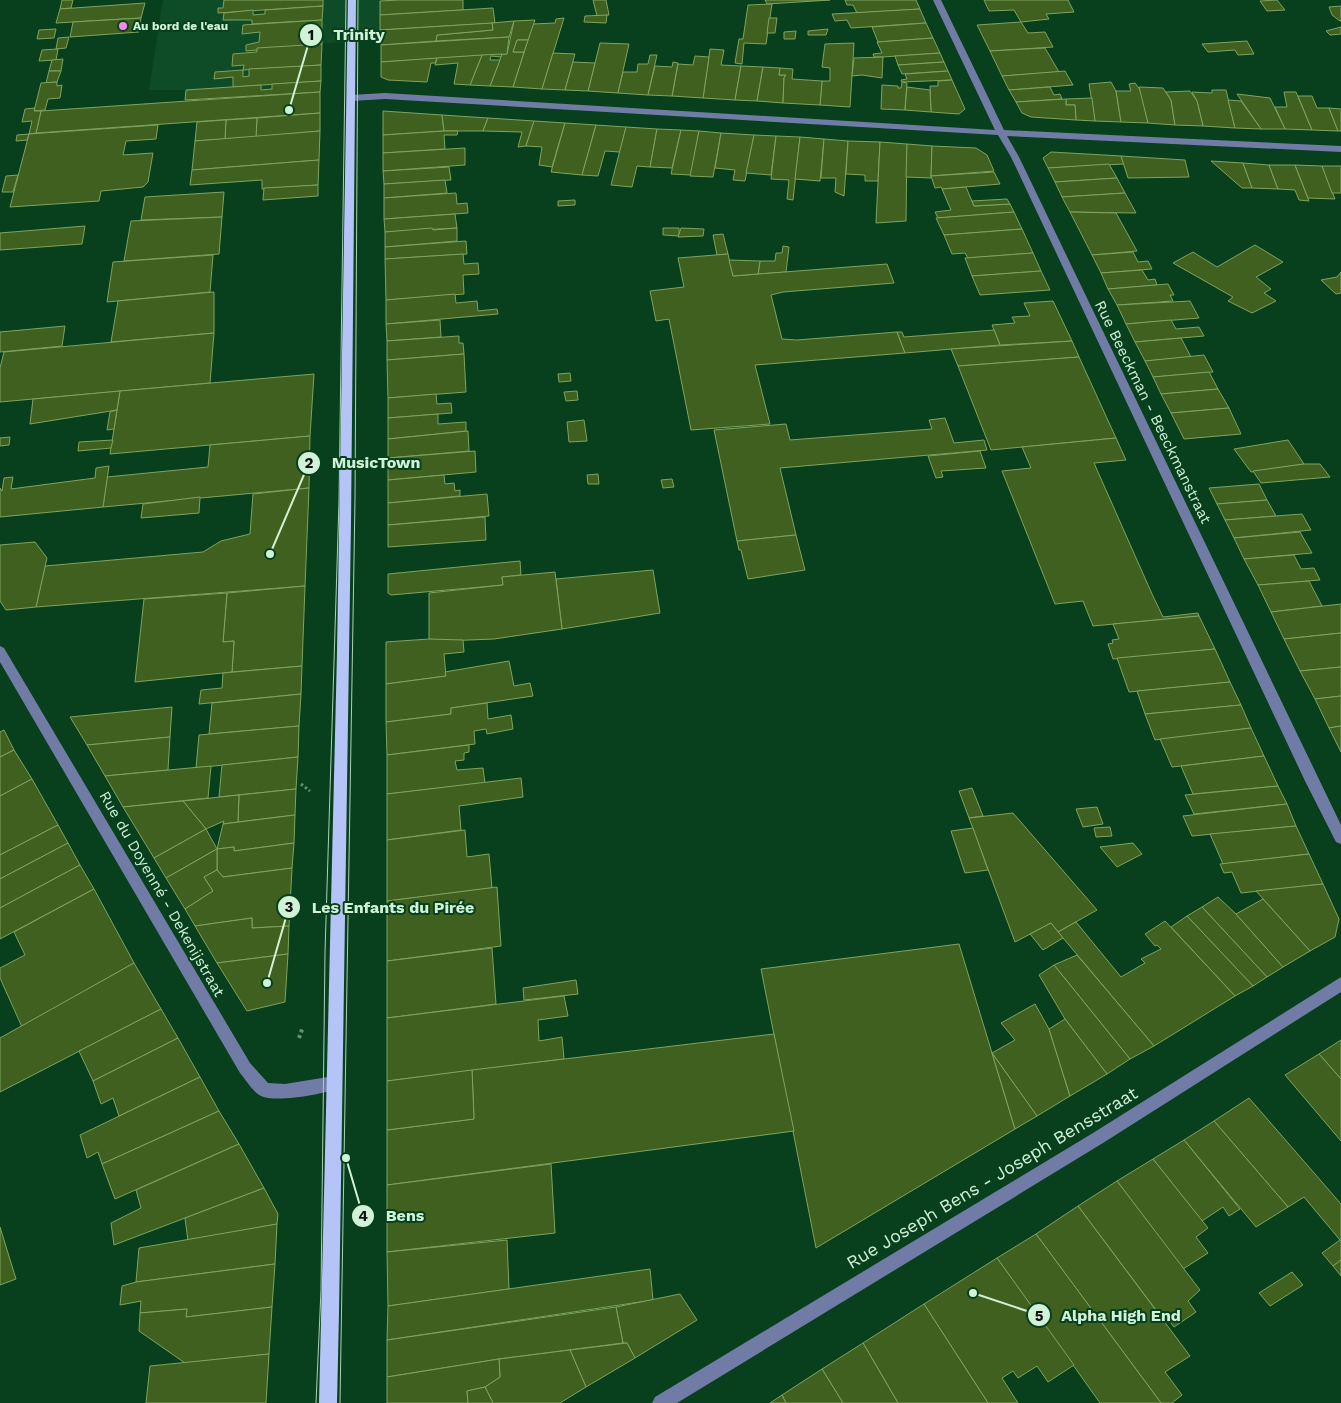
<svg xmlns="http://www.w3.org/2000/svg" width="1341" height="1403" font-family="'Work Sans',sans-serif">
  <rect width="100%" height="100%" fill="#08401e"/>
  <path fill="#0e4c28" d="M 163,0 L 458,0 L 462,35 L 312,44 L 317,90 L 149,90 Z"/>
  <g fill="#3f601e" stroke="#7fa360">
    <path d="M 62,0 L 73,0 L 71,8 L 60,9 Z"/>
    <path d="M 224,0 L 323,0 L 323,6 L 218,13 L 218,8 L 223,8 Z"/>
    <path d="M 399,0 L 463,0 L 463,10 L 380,15 L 380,1 Z"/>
    <path d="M 593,0 L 606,0 L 609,15 L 597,16 Z"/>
    <path d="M 765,0 L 830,0 L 767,4 Z"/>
    <path d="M 845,0 L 916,0 L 920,9 L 857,13 L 853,5 L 847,5 Z"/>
    <path d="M 984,0 L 1068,0 L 1074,12 L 1046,14 L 1049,19 L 1021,22 L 1014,10 L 989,11 Z"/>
    <path d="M 1277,0 L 1285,10 L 1267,11 L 1260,1 Z"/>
    <path d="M 145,3 L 141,18 L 56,23 L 60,9 Z"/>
    <path d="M 772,4 L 766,44 L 744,43 L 742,64 L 735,63 L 739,39 L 743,39 L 748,5 Z"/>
    <path d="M 323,6 L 322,20 L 252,24 L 252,20 L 223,20 L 224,13 L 253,10 L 253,15 L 265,14 L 265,10 Z"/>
    <path d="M 1341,6 L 1341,21 L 1340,21 L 1332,15 L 1329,7 Z"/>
    <path d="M 493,8 L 495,23 L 380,30 L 380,15 Z"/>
    <path d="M 920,9 L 926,23 L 851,28 L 847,20 L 835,21 L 832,14 Z"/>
    <path d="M 607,15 L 606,23 L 584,22 L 585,16 Z"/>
    <path d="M 141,18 L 139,32 L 70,37 L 73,22 Z"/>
    <path d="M 564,18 L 542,89 L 513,87 L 533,24 L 555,23 L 556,19 Z"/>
    <path d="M 769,18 L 777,18 L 775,33 L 767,33 Z"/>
    <path d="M 322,20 L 322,44 L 246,51 L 246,45 L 259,42 L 260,32 L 242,34 L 243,25 Z"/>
    <path d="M 535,20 L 528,40 L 517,40 L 513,52 L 524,52 L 513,87 L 490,86 L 502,54 L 507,54 L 514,21 Z"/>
    <path d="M 514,21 L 509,37 L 436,41 L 437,35 L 493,30 L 492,23 Z"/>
    <path d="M 1021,22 L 1028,33 L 1045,32 L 1053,47 L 990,51 L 977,25 Z"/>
    <path d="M 492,23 L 493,30 L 437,35 L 436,41 L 381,45 L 380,30 Z"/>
    <path d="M 926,23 L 933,38 L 878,42 L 872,27 Z"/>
    <path d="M 1341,27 L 1341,34 L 1330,35 L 1326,31 Z"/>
    <path d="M 56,29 L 54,38 L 37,39 L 39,30 Z"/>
    <path d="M 828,29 L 826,35 L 808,35 L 808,31 Z"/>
    <path d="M 796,31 L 795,39 L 784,39 L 784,32 Z"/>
    <path d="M 69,37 L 66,48 L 56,49 L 58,38 Z"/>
    <path d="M 509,37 L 507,54 L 381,62 L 381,45 Z"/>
    <path d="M 933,38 L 940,53 L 883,57 L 874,57 L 873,54 L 882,53 L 877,42 Z"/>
    <path d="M 517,40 L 528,40 L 524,52 L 513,52 Z"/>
    <path d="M 1247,41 L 1254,54 L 1238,55 L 1235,50 L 1208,52 L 1202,44 Z"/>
    <path d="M 600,43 L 629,44 L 618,93 L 588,91 Z"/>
    <path d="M 854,43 L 850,107 L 820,105 L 822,81 L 830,81 L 830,68 L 822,67 L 825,44 Z"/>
    <path d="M 322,44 L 321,65 L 243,70 L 244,65 L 232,66 L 233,54 L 257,52 L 257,48 Z"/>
    <path d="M 1045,48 L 1059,72 L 1002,76 L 990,51 Z"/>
    <path d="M 58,49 L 56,60 L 39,61 L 42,50 Z"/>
    <path d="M 710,49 L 724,50 L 721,65 L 741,66 L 735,100 L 703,98 Z"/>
    <path d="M 553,53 L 575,54 L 565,90 L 542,89 Z"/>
    <path d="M 940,53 L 944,62 L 898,65 L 895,56 Z"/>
    <path d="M 502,54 L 501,57 L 491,56 L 490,60 L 500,60 L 490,86 L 470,85 L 482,55 Z"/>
    <path d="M 482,55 L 470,85 L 454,84 L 458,63 L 435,65 L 437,58 Z"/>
    <path d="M 650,55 L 657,55 L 648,95 L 618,93 L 623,72 L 637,72 L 638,64 L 648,64 Z"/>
    <path d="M 695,56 L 709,57 L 703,98 L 672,96 L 678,64 L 693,65 Z"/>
    <path d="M 883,57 L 882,78 L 862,75 L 852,76 L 854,58 Z"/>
    <path d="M 437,58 L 435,63 L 431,63 L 427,82 L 388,80 L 381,77 L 381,62 Z"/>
    <path d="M 63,59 L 61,71 L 49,71 L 52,60 Z"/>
    <path d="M 573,62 L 595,63 L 588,91 L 565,90 Z"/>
    <path d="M 673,62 L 678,63 L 672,96 L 648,95 L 655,66 L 672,67 Z"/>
    <path d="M 944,62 L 948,71 L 902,74 L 898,65 Z"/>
    <path d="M 321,65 L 321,81 L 233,87 L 233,77 L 214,79 L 215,72 L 243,70 L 243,77 L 249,76 L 249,69 Z"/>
    <path d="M 741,66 L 763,67 L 757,101 L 735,100 Z"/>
    <path d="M 763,67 L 780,68 L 779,75 L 786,75 L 784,78 L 783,103 L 757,101 Z"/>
    <path d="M 780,68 L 793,69 L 792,79 L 822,81 L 820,105 L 783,103 L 784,78 L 786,75 L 779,75 Z"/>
    <path d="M 49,71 L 61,71 L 57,82 L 46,83 Z"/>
    <path d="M 948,71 L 952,80 L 902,82 L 901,80 L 907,79 L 905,74 Z"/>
    <path d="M 1065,71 L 1073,85 L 1009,90 L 1002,76 Z"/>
    <path d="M 952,80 L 965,109 L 959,114 L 931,112 L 930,86 L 938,86 L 938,81 Z"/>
    <path d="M 321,81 L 320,92 L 185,100 L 186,90 L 261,85 L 261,90 L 272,89 L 272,84 Z"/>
    <path d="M 57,82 L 57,86 L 62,85 L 60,98 L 48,99 L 45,110 L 34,111 L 41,83 Z"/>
    <path d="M 902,82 L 907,83 L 905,110 L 881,109 L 882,85 L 898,86 L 898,88 L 901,88 Z"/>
    <path d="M 1111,82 L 1116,91 L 1121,122 L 1095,121 L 1089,84 Z"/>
    <path d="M 1135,83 L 1141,91 L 1148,123 L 1121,122 L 1116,91 L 1131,91 L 1129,84 Z"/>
    <path d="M 907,87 L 930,90 L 931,112 L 905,110 Z"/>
    <path d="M 1050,87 L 1054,95 L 1060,94 L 1062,99 L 1016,102 L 1009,90 Z"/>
    <path d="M 1139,87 L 1163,88 L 1171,100 L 1175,125 L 1148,123 Z"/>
    <path d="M 1212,90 L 1226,90 L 1235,128 L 1203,126 L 1197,101 L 1192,92 L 1212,93 Z"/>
    <path d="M 1190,91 L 1197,101 L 1203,126 L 1175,125 L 1171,100 L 1166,92 Z"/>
    <path d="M 320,92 L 320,113 L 36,133 L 41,111 Z"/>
    <path d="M 1284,92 L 1296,92 L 1312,130 L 1285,129 L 1275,107 L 1287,107 Z"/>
    <path d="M 1237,94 L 1270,98 L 1285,129 L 1261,129 Z"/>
    <path d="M 1298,96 L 1312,96 L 1317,108 L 1329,108 L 1338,131 L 1312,130 Z"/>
    <path d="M 1092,98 L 1095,121 L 1076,120 L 1075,105 L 1066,105 L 1066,99 Z"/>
    <path d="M 1066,99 L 1066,105 L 1075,105 L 1076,120 L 1031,117 L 1022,113 L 1016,102 Z"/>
    <path d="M 1228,100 L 1241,101 L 1261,129 L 1235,128 Z"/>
    <path d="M 35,108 L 34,111 L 41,111 L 36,133 L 29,134 L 32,121 L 22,122 L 25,109 Z"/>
    <path d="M 1329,108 L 1341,109 L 1341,131 L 1338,131 Z"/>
    <path d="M 383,111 L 442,115 L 444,131 L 383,135 Z"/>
    <path d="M 320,113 L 320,131 L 256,137 L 257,118 Z"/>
    <path d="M 442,115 L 488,118 L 483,131 L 444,131 Z"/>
    <path d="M 257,118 L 256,137 L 225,139 L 226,120 Z"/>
    <path d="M 488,118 L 534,121 L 526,146 L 518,147 L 522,132 L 483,131 Z"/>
    <path d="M 226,120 L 225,139 L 195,141 L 197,122 Z"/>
    <path d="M 534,121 L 565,123 L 552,167 L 539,165 L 542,147 L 526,146 Z"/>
    <path d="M 565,123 L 596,125 L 582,175 L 551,172 Z"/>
    <path d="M 158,125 L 156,139 L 126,141 L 123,155 L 153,153 L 148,182 L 143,187 L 101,191 L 99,201 L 10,207 L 29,134 Z"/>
    <path d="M 596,125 L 626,127 L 620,152 L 605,151 L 598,176 L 582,175 Z"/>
    <path d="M 626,127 L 657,129 L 650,167 L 637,166 L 632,187 L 611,185 Z"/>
    <path d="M 657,129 L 681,130 L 672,168 L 650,167 Z"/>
    <path d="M 681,130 L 699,131 L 691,175 L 671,174 Z"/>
    <path d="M 320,131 L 319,160 L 192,170 L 195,141 Z"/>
    <path d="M 444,131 L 458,131 L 457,135 L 444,135 L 445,149 L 383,153 L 383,135 Z"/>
    <path d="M 699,131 L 721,133 L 713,177 L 690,176 Z"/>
    <path d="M 721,133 L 754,135 L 745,181 L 733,180 L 735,170 L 715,168 Z"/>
    <path d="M 29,134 L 27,140 L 16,141 L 17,135 Z"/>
    <path d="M 754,135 L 776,136 L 771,175 L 746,173 Z"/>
    <path d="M 776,136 L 800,137 L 793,200 L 787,199 L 789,180 L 771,179 Z"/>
    <path d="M 800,137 L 824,139 L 820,181 L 795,179 Z"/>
    <path d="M 824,139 L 848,141 L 844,196 L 835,192 L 836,178 L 821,178 Z"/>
    <path d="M 848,141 L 880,142 L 878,181 L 865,181 L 865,175 L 846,174 Z"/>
    <path d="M 880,142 L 907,144 L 906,221 L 876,223 Z"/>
    <path d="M 907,144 L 932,146 L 931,178 L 906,177 Z"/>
    <path d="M 932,146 L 976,148 L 987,155 L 994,171 L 931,176 Z"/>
    <path d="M 465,148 L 465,165 L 383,171 L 383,153 Z"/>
    <path d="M 1051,152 L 1121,156 L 1124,164 L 1048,168 L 1043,158 Z"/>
    <path d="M 1121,156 L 1185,160 L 1189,177 L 1128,178 Z"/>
    <path d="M 319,160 L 318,185 L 262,189 L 262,180 L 190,185 L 192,170 Z"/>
    <path d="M 1211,161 L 1243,163 L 1252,188 L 1242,188 Z"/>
    <path d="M 1243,163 L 1269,165 L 1278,189 L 1252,188 Z"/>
    <path d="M 1109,164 L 1117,178 L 1055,182 L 1048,168 Z"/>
    <path d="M 1269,165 L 1295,165 L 1309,201 L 1299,200 L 1295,190 L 1278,189 Z"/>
    <path d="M 1295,165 L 1322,166 L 1335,199 L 1308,198 Z"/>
    <path d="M 1322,166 L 1341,166 L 1341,193 L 1332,193 Z"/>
    <path d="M 449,167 L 451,180 L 384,184 L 383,171 Z"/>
    <path d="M 994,172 L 1000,184 L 942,189 L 941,187 L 935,188 L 931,176 Z"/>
    <path d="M 18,175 L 13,192 L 2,192 L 6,176 Z"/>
    <path d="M 1117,178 L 1125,193 L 1062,197 L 1055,182 Z"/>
    <path d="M 445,180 L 447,193 L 384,198 L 384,184 Z"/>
    <path d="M 318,185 L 318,196 L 263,200 L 264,188 Z"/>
    <path d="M 966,187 L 974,206 L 1010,204 L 1014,212 L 938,218 L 935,212 L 951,210 L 942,189 Z"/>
    <path d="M 224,192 L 222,217 L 141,220 L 145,197 Z"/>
    <path d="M 456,193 L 457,204 L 467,203 L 468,213 L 384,219 L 384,198 Z"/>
    <path d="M 1125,193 L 1136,213 L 1070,212 L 1062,197 Z"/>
    <path d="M 1007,199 L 1010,204 L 974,206 L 972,201 Z"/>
    <path d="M 575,200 L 575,205 L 558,206 L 558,201 Z"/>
    <path d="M 1014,212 L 1022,229 L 944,235 L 936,218 Z"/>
    <path d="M 1070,212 L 1116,213 L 1137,251 L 1092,255 Z"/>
    <path d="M 455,214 L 457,228 L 385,232 L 384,219 Z"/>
    <path d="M 222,217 L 219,254 L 124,261 L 131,221 Z"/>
    <path d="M 85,226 L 82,244 L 0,250 L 0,233 Z"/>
    <path d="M 432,228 L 433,230 L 457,228 L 457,241 L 385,247 L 385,232 Z"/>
    <path d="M 663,228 L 679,228 L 679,236 L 663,235 Z"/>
    <path d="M 681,228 L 704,229 L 703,236 L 678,237 Z"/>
    <path d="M 1022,229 L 1033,253 L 968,258 L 965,253 L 952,254 L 944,235 Z"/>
    <path d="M 723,234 L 728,254 L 717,255 L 713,235 Z"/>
    <path d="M 466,241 L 467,254 L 385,259 L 385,247 Z"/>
    <path d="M 1255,245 L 1283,262 L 1256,277 L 1271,289 L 1264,293 L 1276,301 L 1252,313 L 1228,301 L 1233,297 L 1173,263 L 1193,252 L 1217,267 Z"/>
    <path d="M 783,246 L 789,247 L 786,272 L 758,274 L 760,261 L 775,261 L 776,253 L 782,253 Z"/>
    <path d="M 1133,252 L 1138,262 L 1148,261 L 1152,269 L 1101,273 L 1092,255 Z"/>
    <path d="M 1033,253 L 1041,271 L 972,276 L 965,258 Z"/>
    <path d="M 463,254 L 464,264 L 478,263 L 479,274 L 463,275 L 464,294 L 386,300 L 385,259 Z"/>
    <path d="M 728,254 L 733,276 L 887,264 L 894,283 L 783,292 L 771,295 L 782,339 L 797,340 L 897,332 L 905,353 L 755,365 L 770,424 L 691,430 L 669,319 L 656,321 L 650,291 L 684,287 L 678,258 Z"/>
    <path d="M 213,255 L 210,292 L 107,302 L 113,262 Z"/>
    <path d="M 729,260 L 760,261 L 758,274 L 733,276 Z"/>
    <path d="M 1142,270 L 1148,280 L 1155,279 L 1157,285 L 1108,289 L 1101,273 Z"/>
    <path d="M 1041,271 L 1050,290 L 980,295 L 972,276 Z"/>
    <path d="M 1341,272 L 1341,293 L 1336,294 L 1321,280 L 1337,277 Z"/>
    <path d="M 1168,284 L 1174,295 L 1170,295 L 1173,301 L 1117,305 L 1108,289 Z"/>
    <path d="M 214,292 L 214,333 L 111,342 L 118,301 Z"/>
    <path d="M 455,294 L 456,303 L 477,301 L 478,311 L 497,309 L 498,314 L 386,324 L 386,300 Z"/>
    <path d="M 1053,301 L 1072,341 L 1000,345 L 992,325 L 1015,323 L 1012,317 L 1030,316 L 1024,303 Z"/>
    <path d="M 1190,301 L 1199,318 L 1126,324 L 1117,305 Z"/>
    <path d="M 440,320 L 441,337 L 387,341 L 386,324 Z"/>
    <path d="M 1171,320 L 1176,329 L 1199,327 L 1204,336 L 1135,342 L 1126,324 Z"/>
    <path d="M 65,326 L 62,346 L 0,352 L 0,332 Z"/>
    <path d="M 994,330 L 1000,345 L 905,353 L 897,332 L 902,332 L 904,337 Z"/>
    <path d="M 214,333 L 210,383 L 0,402 L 0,368 L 4,352 Z"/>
    <path d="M 459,336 L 459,343 L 463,343 L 464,354 L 387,360 L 387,341 Z"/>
    <path d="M 1181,338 L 1191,357 L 1145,361 L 1135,342 Z"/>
    <path d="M 1072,341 L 1079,357 L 958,366 L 951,349 Z"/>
    <path d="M 464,354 L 466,392 L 388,398 L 387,360 Z"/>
    <path d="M 1204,355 L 1213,372 L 1153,377 L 1145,361 Z"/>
    <path d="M 1079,357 L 1116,438 L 991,450 L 958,366 Z"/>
    <path d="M 1209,372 L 1218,389 L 1161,394 L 1153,377 Z"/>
    <path d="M 570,373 L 571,381 L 559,382 L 558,374 Z"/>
    <path d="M 314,374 L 310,436 L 110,454 L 120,391 Z"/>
    <path d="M 1218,389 L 1229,408 L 1171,413 L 1161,394 Z"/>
    <path d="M 120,391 L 117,410 L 30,424 L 33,399 Z"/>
    <path d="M 577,391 L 578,400 L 566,401 L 564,392 Z"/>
    <path d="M 436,394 L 437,404 L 451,403 L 452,413 L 388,418 L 388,398 Z"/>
    <path d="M 1229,408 L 1241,434 L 1184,439 L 1171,413 Z"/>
    <path d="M 117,410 L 114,429 L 107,430 L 110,412 Z"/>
    <path d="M 438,414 L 438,424 L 466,422 L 466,431 L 388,439 L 388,418 Z"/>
    <path d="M 945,418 L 954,443 L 984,440 L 987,450 L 780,468 L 796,535 L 737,541 L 714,430 L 786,424 L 790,440 L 932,429 L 929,420 Z"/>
    <path d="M 584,420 L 587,441 L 569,442 L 567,422 Z"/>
    <path d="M 468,431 L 469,451 L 388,458 L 388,439 Z"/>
    <path d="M 310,436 L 309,488 L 103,507 L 107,477 L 208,467 L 210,445 Z"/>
    <path d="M 10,437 L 9,445 L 0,446 L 0,438 Z"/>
    <path d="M 1116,438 L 1126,460 L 1094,463 L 1152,594 L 1163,617 L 1198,613 L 1199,616 L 1093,626 L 1083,601 L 1055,604 L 1002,471 L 1031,468 L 1022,447 Z"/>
    <path d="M 113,440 L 111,448 L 78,451 L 79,442 Z"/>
    <path d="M 1288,440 L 1304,464 L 1251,472 L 1234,449 Z"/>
    <path d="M 475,451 L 476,472 L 388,480 L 388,458 Z"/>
    <path d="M 980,451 L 986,468 L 941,471 L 943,477 L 936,478 L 928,456 Z"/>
    <path d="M 1304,464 L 1320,464 L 1330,477 L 1261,483 L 1253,471 Z"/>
    <path d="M 109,466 L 103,507 L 0,517 L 0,488 L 2,491 L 4,478 L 13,477 L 11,489 L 95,478 L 96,468 Z"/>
    <path d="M 598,474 L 599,484 L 588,484 L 587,475 Z"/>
    <path d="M 444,475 L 445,484 L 454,483 L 455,491 L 460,490 L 460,496 L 388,503 L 388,480 Z"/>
    <path d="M 672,479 L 674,487 L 663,488 L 661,480 Z"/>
    <path d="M 1259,484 L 1267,500 L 1217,504 L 1209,488 Z"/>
    <path d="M 309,488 L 305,586 L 36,607 L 45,566 L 203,552 L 221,541 L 250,534 L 253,494 Z"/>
    <path d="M 487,494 L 489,516 L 388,525 L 388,503 Z"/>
    <path d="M 200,497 L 199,513 L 141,518 L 143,504 Z"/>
    <path d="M 1267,500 L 1276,516 L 1225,520 L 1217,504 Z"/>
    <path d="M 1302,514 L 1311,530 L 1234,538 L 1225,520 Z"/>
    <path d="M 485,517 L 486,540 L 388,547 L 388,525 Z"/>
    <path d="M 1300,532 L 1312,553 L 1244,559 L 1234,538 Z"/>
    <path d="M 796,535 L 805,570 L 748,579 L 741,550 L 739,550 L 737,541 Z"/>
    <path d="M 35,542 L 47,558 L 36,607 L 6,610 L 0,601 L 0,545 Z"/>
    <path d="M 1294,555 L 1301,569 L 1314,568 L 1320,580 L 1258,585 L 1244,559 Z"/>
    <path d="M 520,561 L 521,575 L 502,577 L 503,585 L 391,595 L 388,593 L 388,574 Z"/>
    <path d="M 653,570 L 660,613 L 562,629 L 556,579 Z"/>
    <path d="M 555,572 L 562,629 L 494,639 L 444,641 L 429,639 L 429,593 L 503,585 L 502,577 Z"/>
    <path d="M 1309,581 L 1322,606 L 1271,612 L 1258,585 Z"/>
    <path d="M 305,586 L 302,666 L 232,672 L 234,641 L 223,642 L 227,593 Z"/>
    <path d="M 227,593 L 223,642 L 234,641 L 232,672 L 135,682 L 144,599 Z"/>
    <path d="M 1341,604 L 1341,633 L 1284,639 L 1271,612 Z"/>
    <path d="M 1199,616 L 1215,649 L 1113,659 L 1108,644 L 1113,643 L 1112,640 L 1119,639 L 1113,624 Z"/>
    <path d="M 1341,633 L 1341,667 L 1300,671 L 1284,639 Z"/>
    <path d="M 429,639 L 463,640 L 464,652 L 444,654 L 446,676 L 386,684 L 386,642 Z"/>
    <path d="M 1215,649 L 1230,682 L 1129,692 L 1117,658 Z"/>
    <path d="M 509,661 L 514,686 L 530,683 L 533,696 L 451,708 L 451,714 L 386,722 L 386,684 L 446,676 L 445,672 Z"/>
    <path d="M 302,666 L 301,694 L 199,704 L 201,690 L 222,688 L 223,673 Z"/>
    <path d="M 1341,667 L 1341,696 L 1315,699 L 1300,671 Z"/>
    <path d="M 1230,682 L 1241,705 L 1145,714 L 1137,691 Z"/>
    <path d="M 301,694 L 299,726 L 209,734 L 212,703 Z"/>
    <path d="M 1341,696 L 1341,726 L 1329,728 L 1315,699 Z"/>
    <path d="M 487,703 L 488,719 L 511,715 L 513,729 L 487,734 L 486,729 L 474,731 L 475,744 L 387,755 L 386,722 L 451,714 L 451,708 Z"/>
    <path d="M 1241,705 L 1251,728 L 1155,740 L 1145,714 Z"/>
    <path d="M 172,707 L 170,737 L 87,745 L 70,717 Z"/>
    <path d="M 299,726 L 298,757 L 196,768 L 199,735 Z"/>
    <path d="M 1341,726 L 1341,752 L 1329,728 Z"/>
    <path d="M 1251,728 L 1264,756 L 1172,767 L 1160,739 Z"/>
    <path d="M 4,730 L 14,750 L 0,757 L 0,732 Z"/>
    <path d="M 170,737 L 168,770 L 105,776 L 87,745 Z"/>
    <path d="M 469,745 L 469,752 L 464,753 L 464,760 L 455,761 L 457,770 L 483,768 L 485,783 L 387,794 L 387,755 Z"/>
    <path d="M 14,750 L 32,779 L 0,796 L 0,757 Z"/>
    <path d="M 1264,756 L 1278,786 L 1193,794 L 1181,766 Z"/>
    <path d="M 298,757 L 296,789 L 219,797 L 222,765 Z"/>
    <path d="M 211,766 L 208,798 L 123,807 L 105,776 Z"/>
    <path d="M 521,778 L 523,797 L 459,806 L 461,830 L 387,840 L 387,794 Z"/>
    <path d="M 32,779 L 58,825 L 0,855 L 0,796 Z"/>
    <path d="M 1278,786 L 1287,804 L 1194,814 L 1185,795 Z"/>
    <path d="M 972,788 L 983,816 L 969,818 L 959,791 Z"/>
    <path d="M 296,789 L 295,815 L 238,822 L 239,795 Z"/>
    <path d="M 239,795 L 238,822 L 223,824 L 224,821 L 206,829 L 183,801 Z"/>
    <path d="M 183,801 L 206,829 L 154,858 L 123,807 Z"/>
    <path d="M 1287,804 L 1296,826 L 1192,836 L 1183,816 Z"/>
    <path d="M 1097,807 L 1103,824 L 1083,827 L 1076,809 Z"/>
    <path d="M 1013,813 L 1097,910 L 1058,932 L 1051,923 L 1015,942 L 969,818 Z"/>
    <path d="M 295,815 L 294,843 L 234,851 L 234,847 L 217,849 L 223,824 Z"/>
    <path d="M 58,825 L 68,843 L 0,879 L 0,855 Z"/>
    <path d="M 1296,826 L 1309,854 L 1223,864 L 1210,834 Z"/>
    <path d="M 1110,827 L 1112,836 L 1096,837 L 1094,828 Z"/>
    <path d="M 973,828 L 988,870 L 965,873 L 951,831 Z"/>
    <path d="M 206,829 L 217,849 L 166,878 L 154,858 Z"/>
    <path d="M 465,830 L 467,857 L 489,854 L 492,888 L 387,901 L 387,840 Z"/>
    <path d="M 68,843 L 80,865 L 0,908 L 0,879 Z"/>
    <path d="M 294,843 L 292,868 L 223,877 L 217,870 L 217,849 L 234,847 L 234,851 Z"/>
    <path d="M 1133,843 L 1142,854 L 1117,867 L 1100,847 Z"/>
    <path d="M 217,849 L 217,870 L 204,877 L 213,891 L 185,909 L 166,878 Z"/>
    <path d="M 1309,854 L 1323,884 L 1241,893 L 1232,872 L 1224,873 L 1220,864 Z"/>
    <path d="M 80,865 L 94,889 L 0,939 L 0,908 Z"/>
    <path d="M 292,868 L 289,926 L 252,928 L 252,918 L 195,926 L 185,909 L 213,891 L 204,877 L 217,870 L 223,877 Z"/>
    <path d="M 1323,884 L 1339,919 L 1335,937 L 1310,951 L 1256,891 Z"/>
    <path d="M 497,887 L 501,946 L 387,961 L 387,901 Z"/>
    <path d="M 94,889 L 134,963 L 22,1027 L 0,978 L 0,968 L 25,955 L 14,932 Z"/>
    <path d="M 1218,897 L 1236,914 L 1283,967 L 1267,977 L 1202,907 Z"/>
    <path d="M 1263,899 L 1310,951 L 1283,967 L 1236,914 Z"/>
    <path d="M 1202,907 L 1267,977 L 1253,986 L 1187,916 Z"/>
    <path d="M 1187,916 L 1253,986 L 1235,996 L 1171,927 Z"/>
    <path d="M 252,918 L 252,928 L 289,926 L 288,954 L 217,963 L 195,926 Z"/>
    <path d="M 1165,921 L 1235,996 L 1154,1046 L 1058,932 L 1076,922 L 1121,977 L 1145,963 L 1141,959 L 1161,949 L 1157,945 L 1155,946 L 1145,934 Z"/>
    <path d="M 1051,923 L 1063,938 L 1043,950 L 1030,934 Z"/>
    <path d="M 959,944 L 1015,1129 L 816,1248 L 761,969 Z"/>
    <path d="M 492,948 L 496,1004 L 387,1018 L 387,961 Z"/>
    <path d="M 288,954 L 285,1002 L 247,1011 L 217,963 Z"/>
    <path d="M 1077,955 L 1154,1046 L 1130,1059 L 1054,965 Z"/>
    <path d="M 134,963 L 161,1009 L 0,1092 L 0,1038 Z"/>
    <path d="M 1054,965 L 1130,1059 L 1107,1074 L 1065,1019 L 1039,975 Z"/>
    <path d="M 576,980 L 578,994 L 524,1000 L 523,988 Z"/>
    <path d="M 564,996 L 568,1016 L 538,1020 L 539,1041 L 562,1037 L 564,1059 L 387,1081 L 387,1018 Z"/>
    <path d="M 1035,1004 L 1049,1029 L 1070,1096 L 1037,1116 L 992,1053 L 1015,1040 L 1001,1023 Z"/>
    <path d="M 161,1009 L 178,1038 L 93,1081 L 79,1051 Z"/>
    <path d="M 1065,1019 L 1107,1074 L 1070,1096 L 1049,1029 Z"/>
    <path d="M 774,1034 L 794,1131 L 387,1185 L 387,1130 L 474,1119 L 472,1070 Z"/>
    <path d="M 178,1038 L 200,1077 L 119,1116 L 113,1098 L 101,1104 L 93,1081 Z"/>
    <path d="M 1341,1040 L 1341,1079 L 1319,1054 Z"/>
    <path d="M 992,1053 L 1037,1116 L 1015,1129 Z"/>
    <path d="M 1319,1054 L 1341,1079 L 1341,1141 L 1285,1075 Z"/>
    <path d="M 472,1070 L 474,1119 L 387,1130 L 387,1081 Z"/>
    <path d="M 200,1077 L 219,1111 L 102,1164 L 98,1152 L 87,1158 L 80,1135 Z"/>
    <path d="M 1249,1098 L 1341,1204 L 1341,1260 L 1333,1266 L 1322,1253 L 1340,1240 L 1304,1197 L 1288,1207 L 1214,1121 Z"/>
    <path d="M 219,1111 L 239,1144 L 115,1199 L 102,1164 Z"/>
    <path d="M 1214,1121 L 1288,1207 L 1256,1227 L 1184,1140 Z"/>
    <path d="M 1184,1140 L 1240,1209 L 1229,1216 L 1223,1207 L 1202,1221 L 1153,1159 Z"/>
    <path d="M 239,1144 L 264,1188 L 114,1245 L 111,1223 L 141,1208 L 136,1190 Z"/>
    <path d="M 1153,1159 L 1208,1228 L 1196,1237 L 1208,1253 L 1183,1269 L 1117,1181 Z"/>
    <path d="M 551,1164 L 555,1233 L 387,1252 L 387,1185 Z"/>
    <path d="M 1117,1181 L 1200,1290 L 1188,1301 L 1196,1312 L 1174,1327 L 1165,1316 L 1162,1318 L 1078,1206 Z"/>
    <path d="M 264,1188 L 278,1214 L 277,1224 L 188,1241 L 185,1218 Z"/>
    <path d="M 1078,1206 L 1190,1356 L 1165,1372 L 1182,1395 L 1172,1403 L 1161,1403 L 1036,1234 Z"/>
    <path d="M 277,1224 L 275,1264 L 136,1282 L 139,1248 Z"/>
    <path d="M 0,1227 L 16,1279 L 0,1285 Z"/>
    <path d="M 1036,1234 L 1161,1403 L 1100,1403 L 997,1258 Z"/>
    <path d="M 507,1240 L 509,1289 L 388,1306 L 387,1252 Z"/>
    <path d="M 997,1258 L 1074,1365 L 1048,1382 L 1037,1366 L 1018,1378 L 1013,1371 L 1002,1378 L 1018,1403 L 988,1403 L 924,1304 Z"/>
    <path d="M 1341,1260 L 1341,1276 L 1333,1266 Z"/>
    <path d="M 275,1264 L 272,1307 L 186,1317 L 187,1309 L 140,1313 L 141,1301 L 120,1305 L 122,1286 L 136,1282 Z"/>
    <path d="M 650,1269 L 653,1300 L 387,1340 L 388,1306 Z"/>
    <path d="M 1292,1272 L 1303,1285 L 1270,1306 L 1259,1293 Z"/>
    <path d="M 680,1294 L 697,1320 L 635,1358 L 627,1343 L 623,1343 L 616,1307 Z"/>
    <path d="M 924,1304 L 988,1403 L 898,1403 L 863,1343 Z"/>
    <path d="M 272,1307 L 269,1354 L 185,1363 L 139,1331 L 140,1313 L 187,1309 L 186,1317 Z"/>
    <path d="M 616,1307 L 623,1343 L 499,1359 L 387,1377 L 387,1340 Z"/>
    <path d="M 627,1343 L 635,1358 L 586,1387 L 570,1350 Z"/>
    <path d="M 863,1343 L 898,1403 L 843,1403 L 822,1369 Z"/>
    <path d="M 570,1350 L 586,1387 L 560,1403 L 493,1403 L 485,1387 L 500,1377 L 499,1359 Z"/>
    <path d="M 269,1354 L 266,1403 L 146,1403 L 150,1366 Z"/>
    <path d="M 499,1359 L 500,1377 L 485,1387 L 467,1391 L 468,1403 L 387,1403 L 387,1377 Z"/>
    <path d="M 822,1369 L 843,1403 L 786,1403 L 782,1395 Z"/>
    <path d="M 485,1387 L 493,1403 L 468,1403 L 467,1391 Z"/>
    <path d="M 782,1395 L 786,1403 L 770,1403 Z"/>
  </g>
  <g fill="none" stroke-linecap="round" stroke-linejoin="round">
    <path stroke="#639172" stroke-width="3" stroke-dasharray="2.5 2.5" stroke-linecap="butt" d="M 301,784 L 310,791"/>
    <path stroke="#639172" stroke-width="4" stroke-dasharray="3 3" stroke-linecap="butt" d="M 299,1038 L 303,1027"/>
    <g fill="#707ca5" fill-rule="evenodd">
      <path d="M 933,0 L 941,0 L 1004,130 L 1341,146 L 1341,152 L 1007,136 L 1019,157 L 1341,825 L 1341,844 L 1336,842 L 1305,781 L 1011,157 L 998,135 L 385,99 L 351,101 L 347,98 L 351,95 L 385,93 L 995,130 Z"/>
      <path d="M 0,646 L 4,648 L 250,1063 L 268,1083 L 285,1084 L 334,1076 L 339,1078 L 342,1083 L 339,1088 C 324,1094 276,1103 261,1096 C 253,1092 246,1080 240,1073 L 0,662 Z"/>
      <path d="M 1341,977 L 1341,992 L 1103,1143 L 677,1403 L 652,1403 L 655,1397 L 1093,1133 Z"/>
    </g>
    <path fill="#b5c4f7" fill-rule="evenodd" d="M 348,0 L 356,0 L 351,522 L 339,1313 L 337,1403 L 319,1403 L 337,652 Z"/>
    <g stroke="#acd2b6" stroke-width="1">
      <path d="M 316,1403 L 321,1290 L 325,952 L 339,501 L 346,0"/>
      <path d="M 340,1403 L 355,499 L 358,0"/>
    </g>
  </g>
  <circle fill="#f888ea" stroke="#08401e" stroke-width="2" cx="123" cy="26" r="5"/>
  <g text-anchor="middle" stroke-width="4" stroke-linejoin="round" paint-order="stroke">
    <g font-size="12" font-weight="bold" fill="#d0f2d7" stroke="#08401e" text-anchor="start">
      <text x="133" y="30">Au bord de l'eau</text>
    </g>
    <g font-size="15" fill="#d0f2d7" stroke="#08401e">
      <text transform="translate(1153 412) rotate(64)" y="5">Rue Beeckman - Beeckmanstraat</text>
      <text transform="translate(162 894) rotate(60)" y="5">Rue du Doyenné - Dekenijstraat</text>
    </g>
    <g font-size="18" fill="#d0f2d7" stroke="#08401e">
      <text transform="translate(992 1178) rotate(-31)" y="6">Rue Joseph Bens - Joseph Bensstraat</text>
    </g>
  </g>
  <path fill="none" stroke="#d0f2d7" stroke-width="2" d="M289 110L311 35M270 554L309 463M267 983L289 907M346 1158L363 1216M973 1293L1039 1315"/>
  <g fill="#d0f2d7" stroke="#08401e" stroke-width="2">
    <circle cx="289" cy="110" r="5"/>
    <circle cx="270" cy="554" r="5"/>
    <circle cx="267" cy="983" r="5"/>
    <circle cx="346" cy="1158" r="5"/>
    <circle cx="973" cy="1293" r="5"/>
    <circle cx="311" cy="35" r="12"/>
    <circle cx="309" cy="463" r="12"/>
    <circle cx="289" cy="907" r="12"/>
    <circle cx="363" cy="1216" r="12"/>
    <circle cx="1039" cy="1315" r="12"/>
  </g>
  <g font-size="15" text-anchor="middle" font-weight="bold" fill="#111">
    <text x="311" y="40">1</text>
    <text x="309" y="468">2</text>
    <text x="289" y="912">3</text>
    <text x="363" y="1221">4</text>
    <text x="1039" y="1321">5</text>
  </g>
  <g font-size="16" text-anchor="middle" font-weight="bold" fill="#d0f2d7" stroke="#08401e" stroke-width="4" stroke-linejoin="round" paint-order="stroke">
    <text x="359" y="40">Trinity</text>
    <text x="376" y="468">MusicTown</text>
    <text x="393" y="913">Les Enfants du Pirée</text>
    <text x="405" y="1221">Bens</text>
    <text x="1121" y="1321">Alpha High End</text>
  </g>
</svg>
